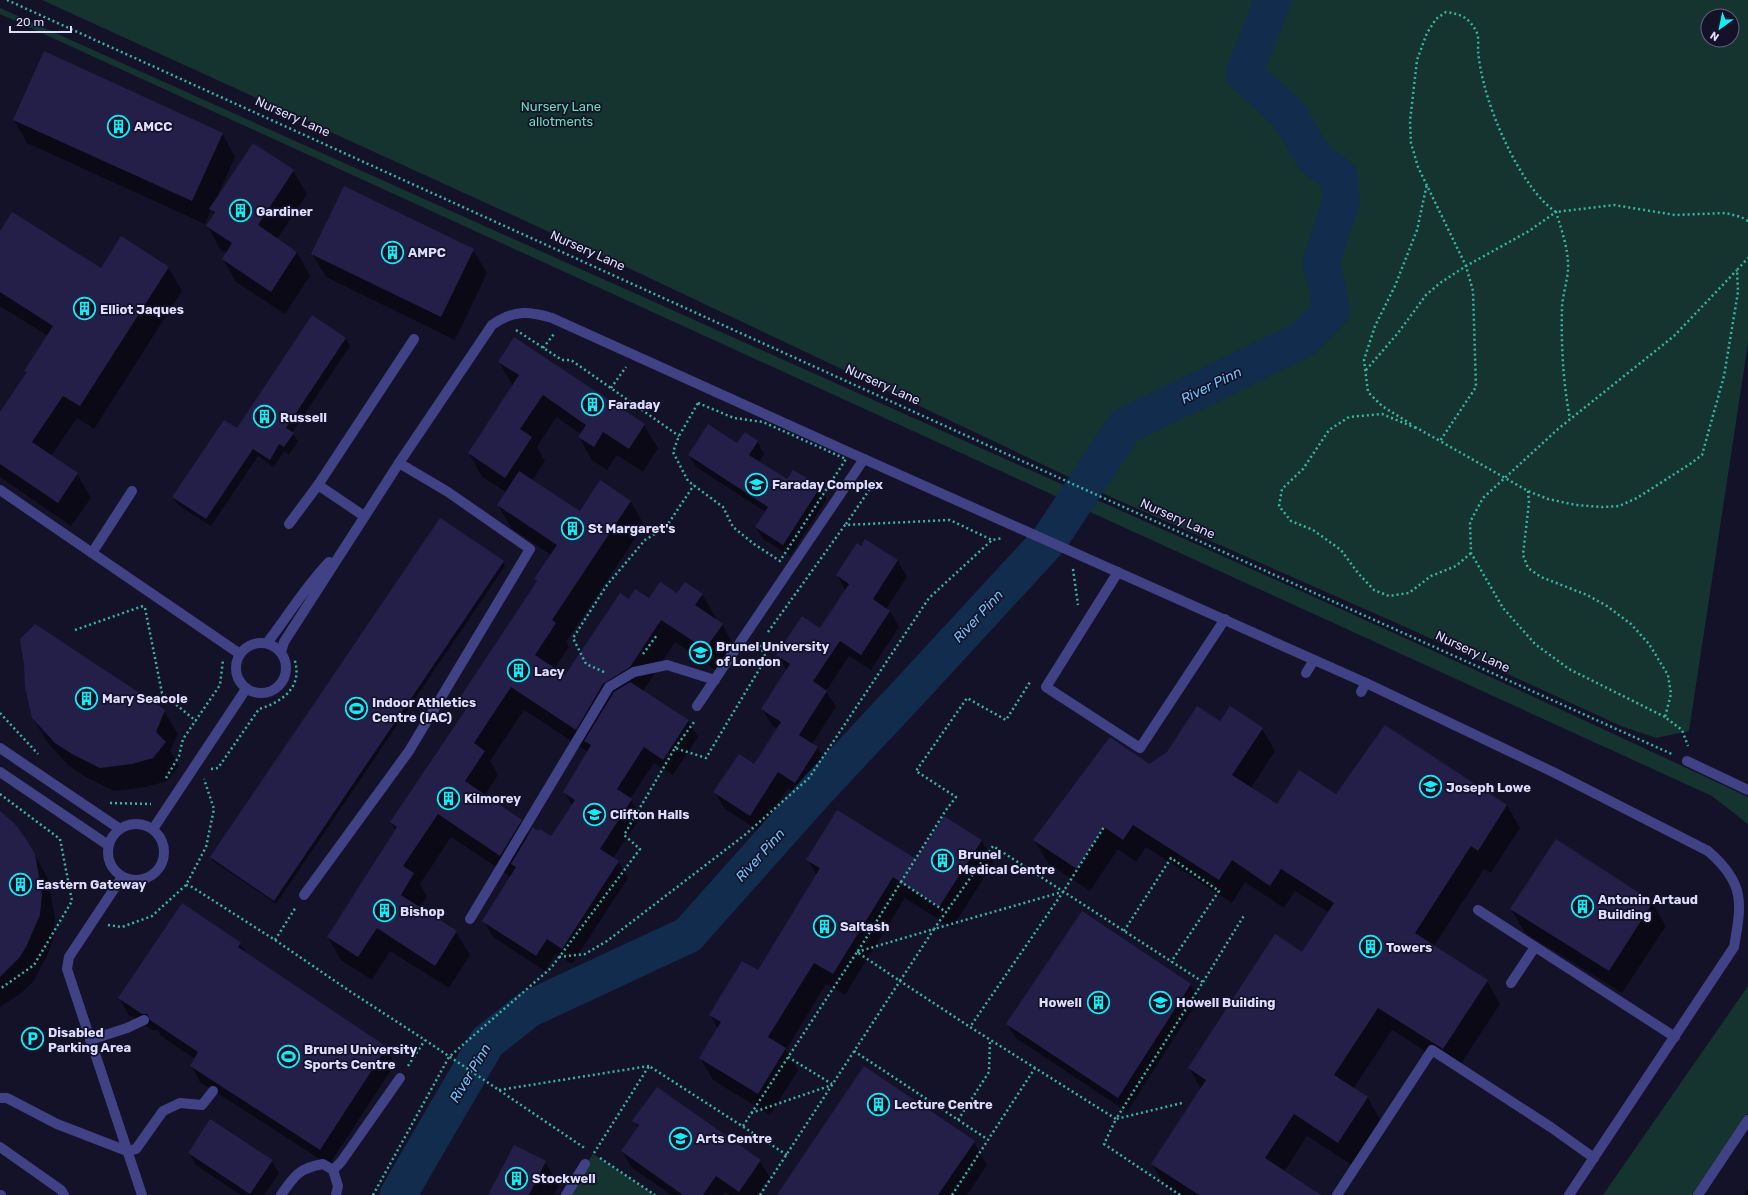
<svg xmlns="http://www.w3.org/2000/svg" width="1748" height="1195" font-family="Rubik,sans-serif">
  <rect width="100%" height="100%" fill="#141229"/>
  <g fill="#15332f" fill-rule="evenodd">
    <path d="M 42,0 L 1748,0 L 1748,343 L 1689,731 L 1656,738 L 1621,726 L 1401,625 L 1111,497 L 637,272 ZM 1708,16 L 1732,16 L 1732,40 L 1708,40 Z"/>
    <path d="M 0,8 C 328,156 656,303 985,450 C 1240,564 1496,677 1748,797 L 1748,824 L 1712,796 L 0,14 Z"/>
    <path d="M 1748,986 L 1748,1112 L 1696,1195 L 1603,1195 Z"/>
    <path d="M 593,1154 L 655,1195 L 566,1195 Z"/>
  </g>
  <g fill="#0007" fill-rule="evenodd">
    <path d="M 14,120 L 222,133 L 235,157 L 217,197 L 293,171 L 307,194 L 277,239 L 297,252 L 310,276 L 285,314 L 236,282 L 223,259 L 227,253 L 220,249 L 207,226 L 214,215 L 211,210 L 205,224 L 27,143 Z"/>
    <path d="M 0,233 L 101,269 L 168,267 L 182,291 L 94,429 L 77,418 L 51,456 L 77,474 L 91,498 L 71,526 L 0,477 L 0,414 L 27,374 L 26,371 L 48,336 L 0,306 Z"/>
    <path d="M 473,250 L 487,273 L 455,340 L 326,277 L 312,254 Z"/>
    <path d="M 345,338 L 350,346 L 292,433 L 298,441 L 289,455 L 284,451 L 274,467 L 258,456 L 211,526 L 178,505 L 173,497 L 237,430 Z"/>
    <path d="M 514,338 L 644,425 L 658,448 L 643,472 L 617,455 L 607,470 L 592,460 L 579,437 L 581,434 L 556,417 L 537,447 L 545,461 L 532,480 L 580,512 L 601,482 L 631,502 L 644,525 L 566,642 L 569,647 L 554,669 L 566,676 L 629,600 L 649,600 L 678,595 L 702,594 L 716,618 L 715,620 L 722,624 L 735,648 L 719,672 L 675,642 L 643,691 L 688,721 L 698,737 L 673,775 L 654,763 L 630,799 L 641,816 L 613,858 L 618,862 L 628,878 L 572,964 L 556,954 L 545,971 L 493,937 L 484,921 L 511,877 L 451,837 L 420,884 L 427,897 L 420,908 L 456,932 L 470,955 L 449,988 L 390,951 L 372,980 L 341,960 L 328,937 L 396,831 L 391,822 L 467,710 L 460,699 L 537,582 L 535,579 L 551,555 L 511,528 L 498,505 L 506,492 L 482,477 L 469,453 L 513,386 L 499,362 ZM 524,710 L 588,752 L 565,792 L 572,806 L 552,838 L 529,835 L 521,821 L 484,796 L 498,775 L 490,761 Z"/>
    <path d="M 745,434 L 758,442 L 764,454 L 759,463 L 788,481 L 820,487 L 827,499 L 790,556 L 763,539 L 756,527 L 766,512 L 696,467 L 689,455 L 738,445 Z"/>
    <path d="M 865,540 L 898,561 L 907,577 L 886,609 L 890,611 L 899,627 L 871,670 L 849,656 L 826,691 L 836,707 L 812,744 L 818,748 L 827,764 L 804,799 L 788,788 L 759,831 L 724,808 L 715,793 L 754,765 L 778,729 L 772,725 L 762,709 L 787,671 L 778,655 L 821,629 L 846,591 L 837,575 Z"/>
    <path d="M 503,562 L 505,566 L 276,904 L 213,861 L 211,857 Z"/>
    <path d="M 164,711 L 178,734 L 170,751 L 179,766 L 167,781 L 146,787 L 114,791 L 86,777 L 69,766 L 47,742 L 33,718 Z"/>
    <path d="M 1220,723 L 1262,729 L 1275,751 L 1251,788 L 1277,805 L 1336,795 L 1507,805 L 1520,828 L 1491,873 L 1484,869 L 1434,946 L 1487,981 L 1500,1004 L 1456,1071 L 1392,1030 L 1353,1089 L 1368,1098 L 1381,1121 L 1352,1165 L 1307,1136 L 1284,1172 L 1318,1195 L 1179,1195 L 1165,1186 L 1152,1164 L 1201,1089 L 1189,1068 L 1302,953 L 1329,913 L 1295,891 L 1284,908 L 1245,882 L 1232,903 L 1146,847 L 1136,862 L 1118,849 L 1090,891 L 1048,863 L 1034,840 L 1149,765 Z"/>
    <path d="M 0,812 L 26,839 L 48,879 L 55,918 L 53,939 L 48,954 L 33,982 L 20,994 L 0,1007 Z"/>
    <path d="M 945,817 L 982,841 L 994,862 L 952,928 L 905,898 L 845,995 L 826,984 L 786,1050 L 798,1070 L 770,1115 L 713,1080 L 700,1058 L 718,1029 L 710,1015 L 758,972 L 817,876 L 808,860 L 917,860 Z"/>
    <path d="M 1652,903 L 1666,926 L 1622,993 L 1525,933 L 1511,909 Z"/>
    <path d="M 1082,913 L 1191,985 L 1199,999 L 1127,1112 L 1016,1038 L 1007,1024 Z"/>
    <path d="M 240,944 L 247,954 L 386,1048 L 395,1064 L 329,1165 L 200,1082 L 191,1066 L 195,1059 L 161,1036 L 158,1030 L 152,1030 L 128,1014 L 119,998 Z"/>
    <path d="M 634,1121 L 760,1161 L 770,1177 L 757,1195 L 730,1195 L 725,1192 L 723,1195 L 671,1195 L 631,1167 L 622,1151 L 638,1128 Z"/>
    <path d="M 974,1142 L 987,1165 L 967,1195 L 778,1195 Z"/>
    <path d="M 189,1153 L 272,1161 L 279,1173 L 264,1195 L 241,1195 L 196,1165 Z"/>
    <path d="M 545,1162 L 559,1185 L 554,1195 L 489,1195 Z"/>
    <path d="M 1748,1189 L 1748,1195 L 1744,1195 Z"/>
  </g>
  <g fill="none" stroke-linecap="round" stroke-linejoin="round">
    <path stroke="#122c4d" stroke-width="37" d="M 398,1195 L 487,1042 L 529,1009 L 688,935 L 819,788 L 909,692 L 1050,539 L 1125,426 L 1302,340 L 1332,310 L 1321,262 L 1341,202 L 1339,177 L 1313,156 L 1289,115 L 1244,73 L 1273,0"/>
  </g>
  <g fill="#241f49">
    <path d="M 44,51 L 223,133 L 192,201 L 13,120 Z"/>
    <path d="M 253,143 L 294,170 L 258,225 L 297,252 L 271,292 L 222,259 L 232,243 L 206,226 L 215,212 L 209,209 Z"/>
    <path d="M 344,186 L 474,249 L 441,317 L 311,254 Z"/>
    <path d="M 12,212 L 101,268 L 121,236 L 169,267 L 80,406 L 63,396 L 32,442 L 78,473 L 58,503 L 0,464 L 0,412 L 27,372 L 24,371 L 53,326 L 0,292 L 0,231 Z"/>
    <path d="M 312,315 L 346,338 L 286,428 L 294,433 L 284,447 L 279,444 L 270,460 L 253,449 L 206,519 L 172,497 L 224,420 L 237,428 Z"/>
    <path d="M 514,337 L 645,424 L 629,449 L 603,432 L 594,447 L 578,437 L 586,425 L 543,395 L 520,429 L 532,437 L 505,478 L 468,453 L 519,375 L 498,362 Z"/>
    <path d="M 708,424 L 737,443 L 745,432 L 758,441 L 749,455 L 787,479 L 793,470 L 821,486 L 783,545 L 755,527 L 768,507 L 688,455 Z"/>
    <path d="M 519,471 L 580,511 L 600,480 L 631,501 L 552,620 L 556,623 L 535,655 L 565,675 L 620,593 L 629,599 L 635,589 L 649,598 L 660,582 L 677,593 L 685,582 L 703,594 L 695,605 L 723,624 L 705,649 L 661,620 L 630,667 L 603,684 L 576,730 L 511,687 L 474,743 L 485,751 L 465,781 L 522,820 L 500,856 L 438,814 L 403,866 L 414,873 L 401,895 L 457,931 L 435,966 L 377,928 L 358,957 L 327,937 L 397,827 L 390,822 L 469,705 L 459,699 L 537,581 L 534,579 L 557,545 L 497,505 Z"/>
    <path d="M 440,518 L 504,561 L 274,901 L 210,857 Z"/>
    <path d="M 865,539 L 898,560 L 873,599 L 890,611 L 861,655 L 840,641 L 813,681 L 827,691 L 799,735 L 818,747 L 795,783 L 778,772 L 750,816 L 713,792 L 739,754 L 754,764 L 781,722 L 761,709 L 790,664 L 776,655 L 802,616 L 820,628 L 849,584 L 836,575 L 857,543 L 861,546 Z"/>
    <path d="M 35,624 L 165,710 L 156,732 L 166,742 L 153,758 L 132,764 L 100,768 L 72,754 L 55,743 L 32,718 L 25,687 L 24,665 L 20,639 Z"/>
    <path d="M 630,682 L 689,720 L 663,760 L 644,747 L 617,789 L 632,799 L 600,849 L 619,861 L 562,949 L 547,939 L 536,956 L 482,921 L 516,867 L 511,864 L 533,827 L 538,831 L 540,829 L 551,836 L 575,800 L 563,792 L 591,745 L 584,741 L 614,692 Z"/>
    <path d="M 1197,706 L 1220,721 L 1230,706 L 1263,728 L 1232,775 L 1277,804 L 1299,770 L 1336,794 L 1385,725 L 1507,805 L 1478,851 L 1471,846 L 1415,933 L 1488,980 L 1443,1049 L 1378,1008 L 1334,1075 L 1368,1097 L 1338,1143 L 1294,1114 L 1265,1158 L 1321,1195 L 1199,1195 L 1151,1164 L 1206,1080 L 1188,1068 L 1275,934 L 1302,952 L 1334,903 L 1281,869 L 1270,886 L 1232,860 L 1219,880 L 1133,825 L 1123,840 L 1104,827 L 1077,869 L 1033,840 L 1110,737 L 1149,764 L 1167,752 Z"/>
    <path d="M 837,810 L 916,859 L 944,816 L 982,840 L 939,907 L 893,877 L 833,974 L 814,963 L 768,1037 L 786,1048 L 758,1094 L 699,1058 L 721,1022 L 709,1015 L 742,961 L 758,970 L 820,868 L 806,860 Z"/>
    <path d="M 0,811 L 14,823 L 26,839 L 35,854 L 42,894 L 40,915 L 26,947 L 19,958 L 0,977 Z"/>
    <path d="M 1556,839 L 1653,902 L 1609,971 L 1510,909 Z"/>
    <path d="M 182,903 L 241,943 L 238,947 L 387,1047 L 320,1150 L 190,1066 L 198,1052 L 150,1020 L 147,1014 L 142,1014 L 118,998 Z"/>
    <path d="M 1082,911 L 1191,984 L 1118,1098 L 1006,1024 Z"/>
    <path d="M 864,1066 L 975,1141 L 938,1195 L 777,1195 Z"/>
    <path d="M 657,1087 L 761,1160 L 739,1192 L 716,1176 L 703,1195 L 683,1195 L 621,1151 L 639,1125 L 632,1121 Z"/>
    <path d="M 210,1119 L 273,1160 L 250,1194 L 188,1153 Z"/>
    <path d="M 514,1145 L 546,1161 L 529,1195 L 488,1195 Z"/>
  </g>
  <g fill="none" stroke-linecap="round" stroke-linejoin="round">
    <g stroke="#37b6a5" stroke-width="2.5" stroke-dasharray="2 3" stroke-linecap="butt">
      <path d="M 7,0 L 1108,500 L 1674,755"/>
      <path d="M 1748,221 L 1741,217 L 1726,213 L 1675,215 L 1614,205 L 1556,212 C 1523,190 1493,121 1484,84 C 1481,73 1479,61 1478,51 C 1478,45 1479,38 1477,33 C 1470,18 1461,14 1446,12 L 1436,19 L 1427,33 L 1417,60 L 1410,121 L 1411,143 L 1418,167 L 1466,266 L 1473,291 L 1476,387 L 1440,441 L 1528,491 L 1548,499 L 1576,505 L 1602,507 L 1619,506 L 1637,498 L 1690,464 L 1702,455 L 1724,376 L 1738,292 L 1737,270 L 1748,258"/>
      <path d="M 516,330 L 562,360 L 571,360 L 679,436"/>
      <path d="M 543,348 L 554,334"/>
      <path d="M 1366,370 L 1398,333 L 1426,295 L 1440,283 L 1466,266 L 1529,231 L 1556,212 C 1561,228 1567,245 1568,262 C 1569,277 1563,292 1562,307 C 1561,345 1563,382 1570,419"/>
      <path d="M 611,388 L 626,367"/>
      <path d="M 698,403 L 734,418 L 763,422 L 846,459 L 780,561 L 754,544 L 733,527 L 723,507 L 688,481 L 673,452 L 679,436 Z"/>
      <path d="M 1411,424 L 1382,406 L 1368,392 L 1364,360 L 1375,326 L 1395,286 L 1417,230 L 1427,184"/>
      <path d="M 1415,427 L 1440,441"/>
      <path d="M 1416,428 L 1382,414 L 1349,417 L 1329,430 L 1303,469 L 1282,489 L 1279,506 L 1291,521 L 1313,530 L 1341,550 L 1358,573 L 1374,590 L 1389,596 L 1409,593 L 1431,576 L 1456,566 L 1471,553"/>
      <path d="M 1528,491 L 1529,502 L 1523,555 L 1528,568 L 1541,577 L 1587,595 L 1607,606 L 1631,624 L 1649,644 L 1668,675 L 1671,694 L 1665,717 L 1682,730 L 1688,746"/>
      <path d="M 846,524 L 876,480"/>
      <path d="M 1073,569 L 1078,605"/>
      <path d="M 145,608 L 162,693 L 196,721"/>
      <path d="M 75,630 L 143,606"/>
      <path d="M 768,632 L 845,525 L 950,520 L 992,540 L 1003,538"/>
      <path d="M 643,654 L 657,635"/>
      <path d="M 604,672 L 586,664 L 573,638 L 607,585 L 645,540 L 666,527 L 694,485"/>
      <path d="M 0,713 L 38,754"/>
      <path d="M 1665,717 L 1569,669 L 1535,644 L 1503,608 L 1471,553 L 1470,522 L 1483,498 L 1558,429 L 1674,336 L 1737,270"/>
      <path d="M 675,748 L 694,722"/>
      <path d="M 211,769 L 218,768 L 259,709 C 283,702 304,686 294,658"/>
      <path d="M 166,778 L 179,756 L 183,739 L 220,685 L 223,660"/>
      <path d="M 0,794 L 60,839 L 72,901 L 34,965 L 0,989"/>
      <path d="M 110,803 L 151,804"/>
      <path d="M 901,882 L 946,810 L 956,797 L 916,771 L 967,698 L 1006,720 L 1030,682"/>
      <path d="M 186,885 L 192,887 L 275,940 L 351,992 L 425,1040 L 586,1149"/>
      <path d="M 108,925 L 122,927 L 152,916 L 186,885 L 206,847 L 214,809 L 204,779"/>
      <path d="M 1124,931 L 1171,858 L 1219,891 L 1171,962"/>
      <path d="M 275,940 L 296,907"/>
      <path d="M 858,951 L 901,882 L 946,912"/>
      <path d="M 857,952 L 934,929 L 993,846 L 1203,982 L 1116,1119 L 970,1027 L 1063,892 L 1104,827"/>
      <path d="M 559,957 L 585,954 L 607,941 L 746,834 L 809,778 L 929,598 L 992,540"/>
      <path d="M 1203,982 L 1245,914"/>
      <path d="M 854,1051 L 987,1139"/>
      <path d="M 788,1057 L 832,1084"/>
      <path d="M 408,1066 L 425,1040"/>
      <path d="M 499,1090 L 649,1066"/>
      <path d="M 751,1113 L 832,1085"/>
      <path d="M 958,1120 L 989,1072 L 990,1040"/>
      <path d="M 743,1126 L 857,952 L 900,981 L 934,929 L 1062,892"/>
      <path d="M 594,1153 L 649,1066 L 787,1155"/>
      <path d="M 600,1158 L 655,1195"/>
      <path d="M 373,1195 L 449,1057 L 551,968 L 640,849 L 624,835 L 675,748 L 706,758 L 766,658 L 759,644"/>
      <path d="M 760,1195 L 900,981 L 970,1027"/>
      <path d="M 952,1195 L 1035,1068"/>
      <path d="M 1180,1195 L 1104,1144 L 1116,1119 L 1182,1103"/>
    </g>
    <g stroke="#404285" stroke-width="10">
      <path d="M 318,485 L 364,516"/>
      <path d="M 0,490 L 240,654"/>
      <path d="M 289,524 L 318,485 L 414,339"/>
      <path d="M 92,553 L 132,491"/>
      <path d="M 1118,572 L 1046,687 L 1140,748 L 1225,619"/>
      <path d="M 267,643 C 288,616 305,587 329,562"/>
      <path d="M 281,652 L 284,642 L 399,463 L 492,325 C 513,310 528,311 552,318 L 864,459 L 1366,683 L 1553,772 L 1708,851 C 1745,883 1742,902 1734,947 L 1569,1195"/>
      <path d="M 1306,673 L 1314,660"/>
      <path d="M 1361,692 L 1366,683"/>
      <path d="M 697,706 L 864,459"/>
      <path d="M 0,748 L 120,829"/>
      <path d="M 1687,761 L 1748,790"/>
      <path d="M 0,772 L 108,845"/>
      <path d="M 304,895 L 409,751 L 530,549 L 448,492 L 399,463"/>
      <path d="M 1478,910 L 1675,1037"/>
      <path d="M 470,919 L 609,687 L 634,672 L 667,665 L 715,680"/>
      <path d="M 1511,983 L 1535,947"/>
      <path d="M 90,1040 L 127,1028 L 144,1020"/>
      <path d="M 0,1098 L 7,1098 L 57,1124 L 127,1151 L 136,1149 L 163,1111 L 180,1103 L 202,1105 L 213,1091"/>
      <path d="M 0,1147 L 61,1190 L 64,1195"/>
      <path d="M 333,1170 L 341,1162 L 400,1078"/>
      <path d="M 0,1195 L 1,1195"/>
      <path d="M 281,1195 C 294,1176 299,1168 323,1164 L 333,1170 L 338,1186 L 336,1195"/>
      <path d="M 566,1195 L 585,1164"/>
      <path d="M 1337,1195 L 1432,1050 L 1552,1128 L 1594,1158"/>
    </g>
    <g stroke="#404285" stroke-width="10">
      <circle cx="261" cy="668" r="25"/>
      <circle cx="136" cy="852" r="28"/>
      <path d="M 153,829 L 246,689"/>
      <path d="M 122,877 L 69,957 L 67,969 L 142,1195"/>
      <path d="M 1698,1195 L 1748,1120"/>
    </g>
  </g>
  <defs>
    <symbol id="building-ring" viewBox="-11 -11 22 22"><circle r="9.5" fill="#141229" stroke="#12ecf2" stroke-width="1.5"/><path d="M-4-6H4V6H1V3H-1V6H-4ZM-2.5-4.3h1.7v1.8h-1.7ZM.8-4.3h1.7v1.8H.8ZM-2.5-1h1.7V.8h-1.7ZM.8-1h1.7V.8H.8Z" fill="#12ecf2"/></symbol>
    <symbol id="university-ring" viewBox="-11 -11 22 22"><circle r="9.5" fill="#141229" stroke="#12ecf2" stroke-width="1.5"/><path d="M0-5L7-2L0 1L-7-2ZM-4 1L0 2.5L4 1V4Q0 6-4 4Z" fill="#12ecf2"/></symbol>
    <symbol id="stadium-ring" viewBox="-11 -11 22 22"><circle r="9.5" fill="#141229" stroke="#12ecf2" stroke-width="1.5"/><path d="M0-5a6.5 5 0 1 0 0 10a6.5 5 0 1 0 0-10ZM-3.5-1.8h7v3.6h-7Z" fill="#12ecf2"/></symbol>
    <symbol id="parking-ring" viewBox="-11 -11 22 22"><circle r="9.5" fill="#141229" stroke="#12ecf2" stroke-width="1.5"/><path d="M-3.5-5.5H1a3.5 3.5 0 0 1 0 7H-1V5.5H-3.5ZM-1-3.4V-.6H.8a1.4 1.4 0 0 0 0-2.8Z" fill="#12ecf2"/></symbol>
  </defs>
  <g fill-rule="evenodd">
    <use href="#building-ring" x="106" y="114" width="25" height="25"/>
    <use href="#building-ring" x="228" y="198" width="25" height="25"/>
    <use href="#building-ring" x="380" y="240" width="25" height="25"/>
    <use href="#building-ring" x="72" y="296" width="25" height="25"/>
    <use href="#building-ring" x="580" y="392" width="25" height="25"/>
    <use href="#building-ring" x="252" y="404" width="25" height="25"/>
    <use href="#university-ring" x="744" y="472" width="25" height="25"/>
    <use href="#building-ring" x="560" y="516" width="25" height="25"/>
    <use href="#university-ring" x="688" y="640" width="25" height="25"/>
    <use href="#building-ring" x="506" y="658" width="25" height="25"/>
    <use href="#building-ring" x="74" y="686" width="25" height="25"/>
    <use href="#stadium-ring" x="344" y="696" width="25" height="25"/>
    <use href="#university-ring" x="1418" y="774" width="25" height="25"/>
    <use href="#building-ring" x="436" y="786" width="25" height="25"/>
    <use href="#university-ring" x="582" y="802" width="25" height="25"/>
    <use href="#building-ring" x="930" y="848" width="25" height="25"/>
    <use href="#building-ring" x="8" y="872" width="25" height="25"/>
    <use href="#building-ring" x="1570" y="894" width="25" height="25"/>
    <use href="#building-ring" x="372" y="898" width="25" height="25"/>
    <use href="#building-ring" x="812" y="914" width="25" height="25"/>
    <use href="#building-ring" x="1358" y="934" width="25" height="25"/>
    <use href="#building-ring" x="1086" y="990" width="25" height="25"/>
    <use href="#university-ring" x="1148" y="990" width="25" height="25"/>
    <use href="#parking-ring" x="20" y="1026" width="25" height="25"/>
    <use href="#stadium-ring" x="276" y="1044" width="25" height="25"/>
    <use href="#building-ring" x="866" y="1092" width="25" height="25"/>
    <use href="#university-ring" x="668" y="1126" width="25" height="25"/>
    <use href="#building-ring" x="504" y="1166" width="25" height="25"/>
  </g>
  <g text-anchor="middle" stroke-width="3.5" stroke-linejoin="round" paint-order="stroke">
    <g font-size="13" fill="#6adbb6" stroke="#141229">
      <text x="561" y="111">Nursery Lane<tspan x="561" dy="15">allotments</tspan></text>
    </g>
    <g font-size="13" fill="#dddcfd" stroke="#141229">
      <text transform="translate(293 116) rotate(24)" y="5">Nursery Lane</text>
      <text transform="translate(588 250) rotate(24)" y="5">Nursery Lane</text>
      <text transform="translate(883 384) rotate(24)" y="5">Nursery Lane</text>
      <text transform="translate(1178 518) rotate(24)" y="5">Nursery Lane</text>
      <text transform="translate(1473 651) rotate(25)" y="5">Nursery Lane</text>
    </g>
    <g font-size="13" font-weight="bold" fill="#dddcfd" stroke="#141229" text-anchor="start">
      <text x="134" y="131">AMCC</text>
      <text x="256" y="216">Gardiner</text>
      <text x="408" y="257">AMPC</text>
      <text x="100" y="314">Elliot Jaques</text>
      <text x="608" y="409">Faraday</text>
      <text x="280" y="422">Russell</text>
      <text x="772" y="489">Faraday Complex</text>
      <text x="588" y="533">St Margaret's</text>
      <text x="716" y="651">Brunel University<tspan x="716" dy="15">of London</tspan></text>
      <text x="534" y="676">Lacy</text>
      <text x="102" y="703">Mary Seacole</text>
      <text x="372" y="707">Indoor Athletics<tspan x="372" dy="15">Centre (IAC)</tspan></text>
      <text x="1446" y="792">Joseph Lowe</text>
      <text x="464" y="803">Kilmorey</text>
      <text x="610" y="819">Clifton Halls</text>
      <text x="958" y="859">Brunel<tspan x="958" dy="15">Medical Centre</tspan></text>
      <text x="36" y="889">Eastern Gateway</text>
      <text x="1598" y="904">Antonin Artaud<tspan x="1598" dy="15">Building</tspan></text>
      <text x="400" y="916">Bishop</text>
      <text x="840" y="931">Saltash</text>
      <text x="1386" y="952">Towers</text>
      <text x="1082" y="1007" text-anchor="end">Howell</text>
      <text x="1176" y="1007">Howell Building</text>
      <text x="48" y="1037">Disabled<tspan x="48" dy="15">Parking Area</tspan></text>
      <text x="304" y="1054">Brunel University<tspan x="304" dy="15">Sports Centre</tspan></text>
      <text x="894" y="1109">Lecture Centre</text>
      <text x="696" y="1143">Arts Centre</text>
      <text x="532" y="1183">Stockwell</text>
    </g>
    <g font-size="14" font-style="italic" fill="#6fc2f7" stroke="#141229">
      <text transform="translate(1211 385) rotate(-26)" y="5">River Pinn</text>
      <text transform="translate(978 616) rotate(-47)" y="5">River Pinn</text>
      <text transform="translate(760 855) rotate(-48)" y="5">River Pinn</text>
      <text transform="translate(470 1073) rotate(-59)" y="5">River Pinn</text>
    </g>
  </g>
  <g transform="translate(1720 28) rotate(213)"><circle r="19" fill="#141229" stroke="#64637e"/>
  <path d="M0-3L7 15L0 10L-7 15Z" fill="#12ecf2"/>
  <text y="-6" font-size="11" font-weight="bold" text-anchor="middle" fill="#dddcfd">N</text>
  </g>
  <path d="M10 26v6h61v-6" fill="none" stroke="#dddcfd" stroke-width="2"/>
  <text x="16" y="26" font-size="12" fill="#dddcfd" stroke="#141229" stroke-width="3" paint-order="stroke">20 m</text>
</svg>
